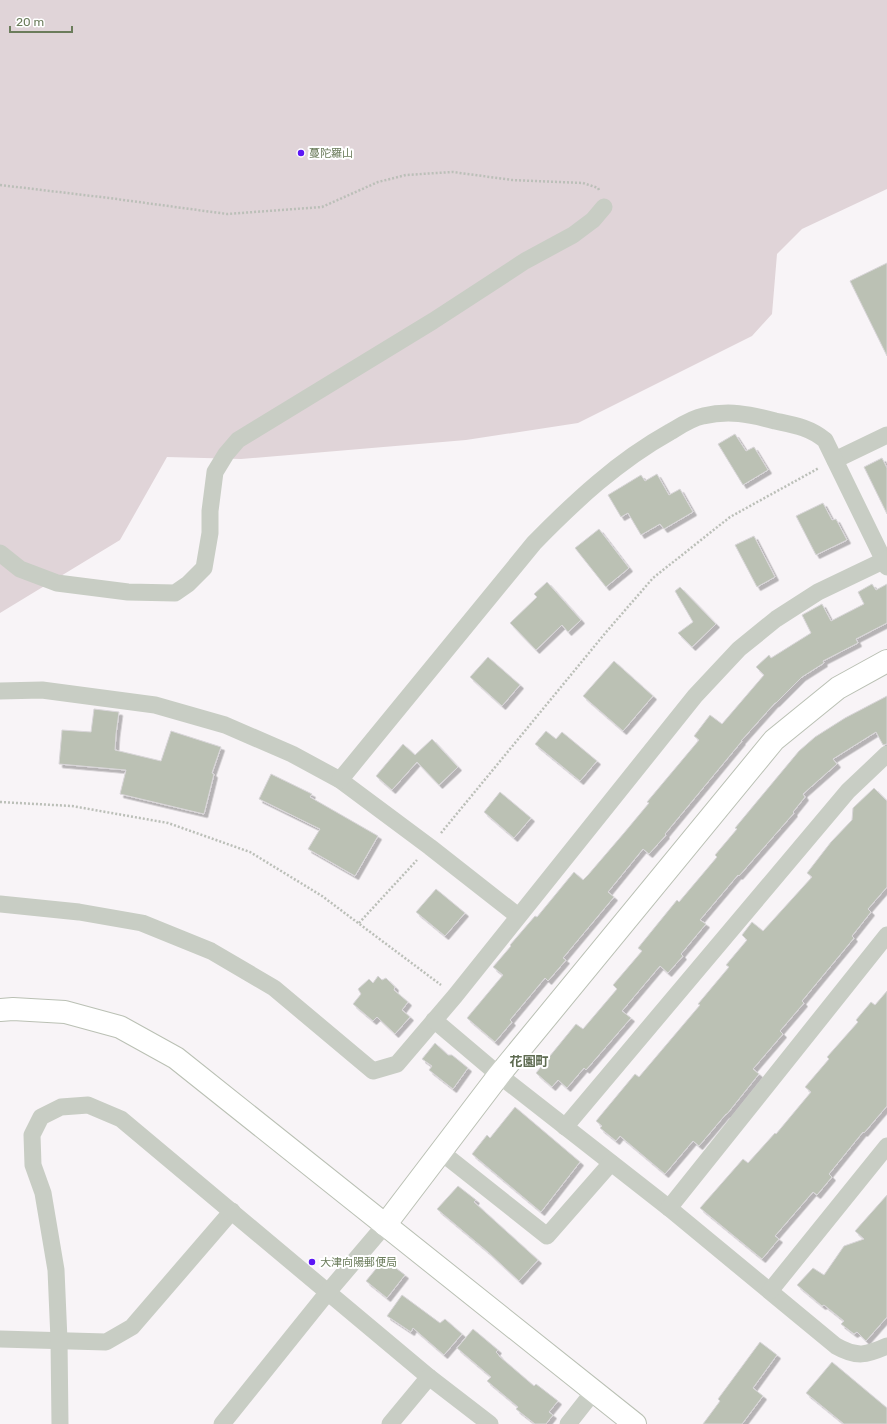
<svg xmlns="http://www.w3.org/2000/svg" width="887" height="1424" font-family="Rubik,'Noto Sans JP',sans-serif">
  <defs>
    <filter id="shadow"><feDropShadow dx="3.5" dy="3.5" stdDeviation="0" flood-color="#0004"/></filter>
  </defs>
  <rect width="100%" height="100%" fill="#f8f4f7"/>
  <path fill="#e0d4d8" d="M 0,0 L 887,0 L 887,189 L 802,229 L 777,254 L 772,314 L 752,336 L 578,423 L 466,440 L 241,459 L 167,457 L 120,540 L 0,613 Z"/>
  <g fill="#bbc1b4" stroke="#d9d6d9" filter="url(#shadow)">
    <path d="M 887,263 L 887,356 L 850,281 Z"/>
    <path d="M 735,434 L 746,451 L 754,447 L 768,470 L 743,485 L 718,444 Z"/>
    <path d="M 882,458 L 887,468 L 887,514 L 864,467 Z"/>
    <path d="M 657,474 L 669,495 L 680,489 L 693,512 L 664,529 L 660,524 L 641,535 L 628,513 L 621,517 L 608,495 L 641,475 L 645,481 Z"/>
    <path d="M 823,503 L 832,520 L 836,519 L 847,540 L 816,555 L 796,516 Z"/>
    <path d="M 599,529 L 629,568 L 606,587 L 575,548 Z"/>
    <path d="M 754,536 L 775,577 L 757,587 L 735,545 Z"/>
    <path d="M 547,582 L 581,620 L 568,632 L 562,625 L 536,650 L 510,623 L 537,597 L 534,594 Z"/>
    <path d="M 872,584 L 876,590 L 887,584 L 887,623 L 856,639 L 858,643 L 823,661 L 824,663 L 802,677 L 776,703 L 775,703 L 741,741 L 742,741 L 665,834 L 666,835 L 649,854 L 643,849 L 608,892 L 614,897 L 563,958 L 566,960 L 548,981 L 545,978 L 510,1020 L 512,1022 L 495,1042 L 467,1018 L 503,975 L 493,967 L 511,946 L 510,945 L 535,916 L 537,917 L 574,872 L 583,880 L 588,875 L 624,833 L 649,803 L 647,802 L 699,740 L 694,736 L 710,715 L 722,724 L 764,675 L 756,667 L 769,655 L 771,658 L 811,633 L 802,615 L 822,604 L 831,621 L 864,604 L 858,592 Z"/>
    <path d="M 680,587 L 716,624 L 692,647 L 678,633 L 693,622 L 675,591 Z"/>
    <path d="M 488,657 L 520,685 L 502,706 L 470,677 Z"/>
    <path d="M 614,661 L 653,696 L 623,731 L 583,696 Z"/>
    <path d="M 887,696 L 887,744 L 883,745 L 876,732 L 833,759 L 837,764 L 803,794 L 805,797 L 793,812 L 794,813 L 739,876 L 738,875 L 700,920 L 706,924 L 681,954 L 683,956 L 668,973 L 660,966 L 622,1011 L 631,1018 L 586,1070 L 584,1068 L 567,1088 L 558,1080 L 552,1087 L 536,1073 L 576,1024 L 583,1029 L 617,989 L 613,985 L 642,951 L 638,948 L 677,900 L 679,902 L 717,857 L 715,855 L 737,829 L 735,828 L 799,751 L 815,737 L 845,718 Z"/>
    <path d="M 94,709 L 119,712 L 116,734 L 115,750 L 161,761 L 171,731 L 221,747 L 212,773 L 214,774 L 204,814 L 120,794 L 126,770 L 59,764 L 62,730 L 91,732 Z"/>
    <path d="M 546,731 L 556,739 L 562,732 L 597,761 L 580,781 L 535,744 Z"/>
    <path d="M 432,739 L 458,767 L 439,785 L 417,762 L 392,790 L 376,776 L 403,744 L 415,755 Z"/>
    <path d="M 271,774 L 312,794 L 310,797 L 378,836 L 355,876 L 308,849 L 320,829 L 259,799 Z"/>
    <path d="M 874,788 L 887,801 L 887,887 L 868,909 L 871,912 L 852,936 L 854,938 L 802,1001 L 804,1003 L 780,1031 L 783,1034 L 753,1069 L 759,1074 L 727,1114 L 726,1114 L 699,1146 L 693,1141 L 665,1174 L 620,1136 L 616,1141 L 600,1128 L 602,1126 L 596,1121 L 635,1074 L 639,1077 L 700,1005 L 698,1004 L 729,967 L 726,965 L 747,940 L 742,935 L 752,922 L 763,931 L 812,877 L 807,873 L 831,842 L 852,820 L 853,808 Z"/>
    <path d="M 500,792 L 531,818 L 514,838 L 484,812 Z"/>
    <path d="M 436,889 L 465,913 L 445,936 L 416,912 Z"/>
    <path d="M 378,976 L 382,980 L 386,978 L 395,987 L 394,990 L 408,1002 L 402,1010 L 410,1017 L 395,1034 L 377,1017 L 373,1021 L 353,1004 L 361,994 L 358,989 L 369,979 L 373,983 Z"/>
    <path d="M 887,991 L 887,1106 L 864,1133 L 863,1132 L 829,1174 L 832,1177 L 817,1195 L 813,1192 L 775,1236 L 779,1239 L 762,1259 L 700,1208 L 743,1159 L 748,1163 L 775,1133 L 776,1134 L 811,1092 L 805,1087 L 829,1059 L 827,1057 L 858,1022 L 856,1020 L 871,1002 L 875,1005 Z"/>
    <path d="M 435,1043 L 448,1055 L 452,1055 L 468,1068 L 453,1089 L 429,1070 L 432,1066 L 422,1059 Z"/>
    <path d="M 515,1107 L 580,1162 L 541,1212 L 472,1154 L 487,1135 L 490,1138 Z"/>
    <path d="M 458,1186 L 476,1200 L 474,1202 L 538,1260 L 519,1281 L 488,1252 L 437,1209 Z"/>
    <path d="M 887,1195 L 887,1317 L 866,1341 L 857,1332 L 854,1334 L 841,1324 L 844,1321 L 824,1305 L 822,1306 L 797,1285 L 813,1268 L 824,1275 L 844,1246 L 864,1239 L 855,1231 Z"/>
    <path d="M 384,1259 L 405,1275 L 387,1298 L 366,1281 Z"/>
    <path d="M 402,1295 L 440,1323 L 445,1319 L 462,1334 L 444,1355 L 413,1328 L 411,1332 L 387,1316 Z"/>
    <path d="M 473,1329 L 498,1350 L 496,1352 L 499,1355 L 499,1356 L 534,1386 L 536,1384 L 558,1401 L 549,1412 L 553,1415 L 546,1424 L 535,1424 L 516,1409 L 518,1407 L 487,1381 L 491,1377 L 457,1348 Z"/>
    <path d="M 760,1342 L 777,1355 L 753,1388 L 763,1396 L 742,1424 L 703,1424 L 720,1401 L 718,1399 Z"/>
    <path d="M 832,1362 L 887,1408 L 887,1424 L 844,1424 L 806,1393 Z"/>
  </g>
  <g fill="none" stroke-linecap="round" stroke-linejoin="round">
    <defs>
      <g id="secondary">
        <path d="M 0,1010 L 13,1009 L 65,1012 L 120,1027 L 176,1058 L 635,1424"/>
        <path d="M 385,1225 L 499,1075 L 774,740 L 838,688 L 887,661"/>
      </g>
    </defs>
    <use href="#secondary" stroke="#bac0b4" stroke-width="24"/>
    <g stroke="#bbbfb8" stroke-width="2.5" stroke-dasharray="2 2" stroke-linecap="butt">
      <path d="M 0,185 L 109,198 L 227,214 L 322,207 L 378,182 L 406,175 L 453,172 L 512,180 L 583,183 L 598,188 L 599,190"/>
      <path d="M 0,802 L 72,806 L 168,823 L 250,852 L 322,896 L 441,985"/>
      <path d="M 441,833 L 607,631 L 653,578 L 730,517 L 819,468"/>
      <path d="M 359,923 L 417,860"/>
    </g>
    <g stroke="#c8cdc4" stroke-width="17">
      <path d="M 835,460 L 887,435"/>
      <path d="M 0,553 L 20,569 L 57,583 L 128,592 L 175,593 L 188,584 L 204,568 L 210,533 L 210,511 L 215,472 L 226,454 L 238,440 L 433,321 L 525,261 L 573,235 L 593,220 L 604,207"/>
      <path d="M 0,691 L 42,690 L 155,705 L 225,725 L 292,754 L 340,780 L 430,847 L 518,916"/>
      <path d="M 340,780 L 534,543 C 575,501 618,461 670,432 C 680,426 692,418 703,416 C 729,410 749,414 775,421 C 794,425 809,427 825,440 L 887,567"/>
      <path d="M 0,904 L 79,912 L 142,923 L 211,951 L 274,988 L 373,1071 L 397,1064 L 455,996 L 695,696 L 739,649 L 776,619 L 818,592 L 887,559"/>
      <path d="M 434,1020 L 499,1075 L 669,1208 L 836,1346 C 857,1358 867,1355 887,1346"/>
      <path d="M 565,1127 L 848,791 L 887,754"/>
      <path d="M 441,1152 L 547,1236 L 611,1163"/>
      <path d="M 669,1208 L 887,935"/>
      <path d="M 770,1291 L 887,1146"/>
      <path d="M 0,1339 L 106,1342 L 132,1327 L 232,1211"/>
      <path d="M 60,1424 L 59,1340 L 56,1270 L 43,1193 L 33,1165 L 32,1135 L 41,1117 L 61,1107 L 88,1105 L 121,1119 L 429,1377 L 490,1424"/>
      <path d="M 222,1424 L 328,1292 L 385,1225"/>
      <path d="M 390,1424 L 429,1377"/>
      <path d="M 568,1424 L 594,1391"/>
    </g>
    <use href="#secondary" stroke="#fff" stroke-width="22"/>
  </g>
  <g fill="#5c16f5" stroke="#fff" stroke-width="1.5">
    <circle cx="301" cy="153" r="4"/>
    <circle cx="312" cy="1262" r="4"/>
  </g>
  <g text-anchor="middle" stroke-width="4" stroke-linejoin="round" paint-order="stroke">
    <g font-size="11" fill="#6b7c5b" stroke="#fff" text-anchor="start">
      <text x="309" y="157">蔓陀羅山</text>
      <text x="320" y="1266">大津向陽郵便局</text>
    </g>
    <g font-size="13" font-weight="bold" fill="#5f6c52" stroke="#fff">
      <text x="529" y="1066">花園町</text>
    </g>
  </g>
  <path d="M10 26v6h62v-6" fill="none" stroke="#6b7c5b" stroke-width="2"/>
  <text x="16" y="26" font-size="12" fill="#6b7c5b" stroke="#ffffff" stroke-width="3" paint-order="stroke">20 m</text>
</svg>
